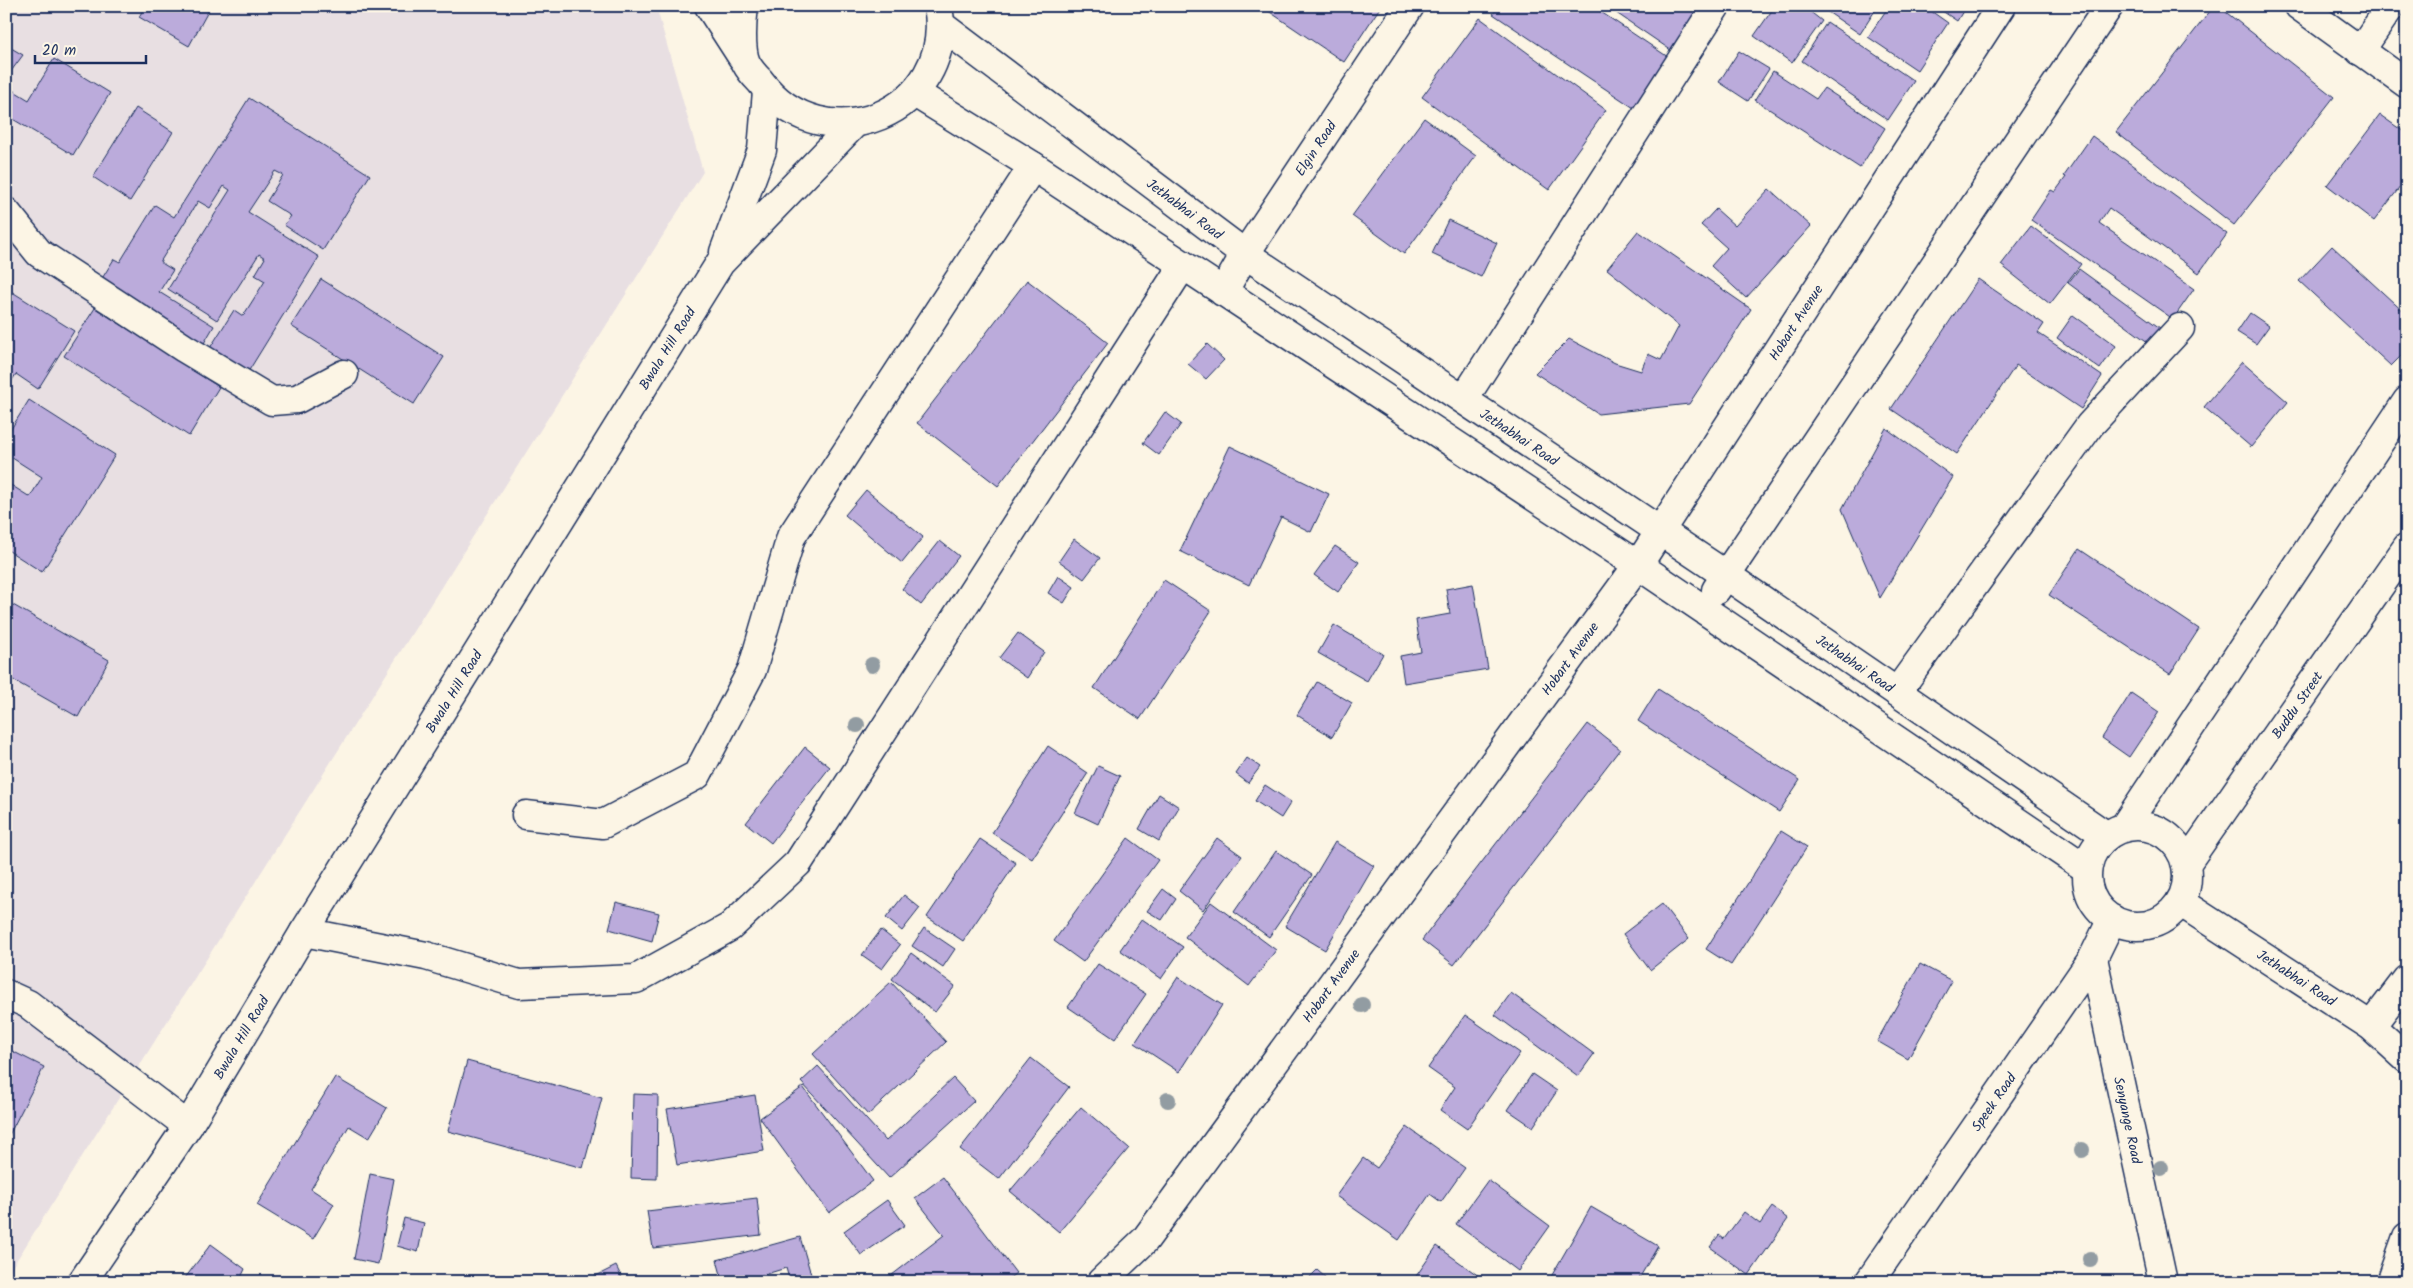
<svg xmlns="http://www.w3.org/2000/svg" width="2413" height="1288" font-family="Kalam,sans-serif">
  <rect width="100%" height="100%" fill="#fcf5e5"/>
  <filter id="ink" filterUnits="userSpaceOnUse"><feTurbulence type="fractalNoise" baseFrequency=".02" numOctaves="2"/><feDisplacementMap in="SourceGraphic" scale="10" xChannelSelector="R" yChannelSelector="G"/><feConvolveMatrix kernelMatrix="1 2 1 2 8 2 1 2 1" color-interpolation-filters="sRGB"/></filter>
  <g filter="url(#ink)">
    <path fill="#e8dfe2" d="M 6,6 L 656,6 L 703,172 L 6,1277 Z"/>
    <g fill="#bbabdb" stroke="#1b2f5e">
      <path d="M 145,6 L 211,6 L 189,46 L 139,17 Z"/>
      <path d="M 1261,6 L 1381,6 L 1344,62 Z"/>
      <path d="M 1499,6 L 1592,6 L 1671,59 L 1637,110 L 1493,14 Z"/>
      <path d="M 1606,6 L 1700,6 L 1675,53 Z"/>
      <path d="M 1775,6 L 1803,6 L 1822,21 L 1792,63 L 1754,36 Z"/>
      <path d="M 1819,6 L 1878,6 L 1860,34 Z"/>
      <path d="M 1889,6 L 1924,6 L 1948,23 L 1917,70 L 1868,37 Z"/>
      <path d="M 1935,6 L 1966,6 L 1957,21 Z"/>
      <path d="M 2214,6 L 2218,6 L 2334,97 L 2234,225 L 2116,132 Z"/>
      <path d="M 1480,18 L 1606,110 L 1549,190 L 1422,97 Z"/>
      <path d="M 1827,22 L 1914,81 L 1888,120 L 1802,61 Z"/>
      <path d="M 6,45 L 23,55 L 6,78 Z"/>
      <path d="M 1739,51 L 1769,69 L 1748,101 L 1719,82 Z"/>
      <path d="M 54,59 L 110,93 L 73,155 L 6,115 L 6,86 L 29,100 Z"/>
      <path d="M 1773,71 L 1816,99 L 1824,88 L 1885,128 L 1860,168 L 1755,100 Z"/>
      <path d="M 249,98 L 370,175 L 323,250 L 284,225 L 291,216 L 267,201 L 283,175 L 275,171 L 248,212 L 319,257 L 248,372 L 210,348 L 234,310 L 243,316 L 265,281 L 255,275 L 265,258 L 259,254 L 217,320 L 168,289 L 230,190 L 224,186 L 210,208 L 198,201 L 160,262 L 173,270 L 159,292 L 214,326 L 200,350 L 98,285 L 114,259 L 120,262 L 155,205 L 174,217 Z"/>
      <path d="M 136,108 L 173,132 L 130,201 L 93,177 Z"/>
      <path d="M 2380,115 L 2407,134 L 2407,178 L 2374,221 L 2327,185 Z"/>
      <path d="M 1424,118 L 1476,156 L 1404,254 L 1352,216 Z"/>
      <path d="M 2092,136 L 2227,234 L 2199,273 L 2109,208 L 2099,223 L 2194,289 L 2173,319 L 2031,220 L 2051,190 L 2055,192 L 2066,177 L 2064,176 Z"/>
      <path d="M 1769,189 L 1811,226 L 1746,298 L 1711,266 L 1727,248 L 1701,225 L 1716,209 L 1735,226 Z"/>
      <path d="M 1448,220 L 1497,243 L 1481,277 L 1432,254 Z"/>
      <path d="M 2031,226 L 2081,264 L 2050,304 L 2001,265 Z"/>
      <path d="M 1638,231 L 1751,309 L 1689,404 L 1598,414 L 1535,373 L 1569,339 L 1615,363 L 1641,371 L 1648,354 L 1661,360 L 1679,326 L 1607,269 Z"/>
      <path d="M 2332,246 L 2407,315 L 2407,350 L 2391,366 L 2299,281 Z"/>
      <path d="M 2079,269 L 2160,328 L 2149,343 L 2068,283 Z"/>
      <path d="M 321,279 L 444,357 L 414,404 L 291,326 Z"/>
      <path d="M 1978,279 L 2044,324 L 2038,333 L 2102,376 L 2081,409 L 2016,365 L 1957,454 L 1891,409 Z"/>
      <path d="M 1027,280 L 1108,343 L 998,486 L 917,423 Z"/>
      <path d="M 6,288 L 74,331 L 38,389 L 16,374 L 6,390 Z"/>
      <path d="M 95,308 L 219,387 L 189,436 L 64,356 Z"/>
      <path d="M 2250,313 L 2269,326 L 2256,344 L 2237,332 Z"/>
      <path d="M 2073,315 L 2116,346 L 2100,369 L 2057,338 Z"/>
      <path d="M 1207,344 L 1224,360 L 1206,379 L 1188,364 Z"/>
      <path d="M 2242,362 L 2288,402 L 2251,447 L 2204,407 Z"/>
      <path d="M 29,400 L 115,455 L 42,572 L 6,549 L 6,482 L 30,497 L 42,477 L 6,454 L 6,437 Z"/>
      <path d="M 1165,412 L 1181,424 L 1159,455 L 1143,443 Z"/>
      <path d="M 1886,428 L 1953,477 L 1880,598 L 1842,509 Z"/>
      <path d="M 1230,446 L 1329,494 L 1311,532 L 1281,517 L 1249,585 L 1180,551 Z"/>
      <path d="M 866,490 L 923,537 L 902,563 L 845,515 Z"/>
      <path d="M 1074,539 L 1100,558 L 1084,579 L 1059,561 Z"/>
      <path d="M 940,541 L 959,556 L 921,605 L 902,589 Z"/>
      <path d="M 1335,546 L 1359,562 L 1338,592 L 1314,575 Z"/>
      <path d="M 2079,549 L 2199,629 L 2170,674 L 2049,595 Z"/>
      <path d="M 1058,576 L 1074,587 L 1064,603 L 1048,593 Z"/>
      <path d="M 1164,580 L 1211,611 L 1140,719 L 1094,688 Z"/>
      <path d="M 1473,584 L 1488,669 L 1404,683 L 1400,656 L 1421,652 L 1416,620 L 1450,614 L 1446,589 Z"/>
      <path d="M 6,601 L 109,660 L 78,717 L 6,676 Z"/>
      <path d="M 1334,625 L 1383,654 L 1367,681 L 1318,653 Z"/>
      <path d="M 1018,633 L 1044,652 L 1027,678 L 999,658 Z"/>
      <path d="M 1317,682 L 1352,703 L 1332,737 L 1297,715 Z"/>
      <path d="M 1658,689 L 1800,780 L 1779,812 L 1638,721 Z"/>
      <path d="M 2131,693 L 2159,712 L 2129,757 L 2102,738 Z"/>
      <path d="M 1588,724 L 1620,749 L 1454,965 L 1422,940 Z"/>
      <path d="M 1048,746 L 1088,773 L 1032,859 L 992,833 Z"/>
      <path d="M 805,747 L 830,767 L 771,843 L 746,823 Z"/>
      <path d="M 1247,758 L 1260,767 L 1248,783 L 1236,774 Z"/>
      <path d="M 1098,766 L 1120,776 L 1098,824 L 1075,813 Z"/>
      <path d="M 1265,785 L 1291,802 L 1281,818 L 1255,801 Z"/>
      <path d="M 1159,794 L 1179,807 L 1159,841 L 1139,829 Z"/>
      <path d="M 1781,831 L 1807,847 L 1731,965 L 1706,949 Z"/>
      <path d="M 1128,838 L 1158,860 L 1083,962 L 1054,941 Z"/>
      <path d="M 1217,838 L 1242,856 L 1203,910 L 1179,891 Z"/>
      <path d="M 980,839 L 1016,863 L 963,941 L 927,917 Z"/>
      <path d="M 1335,842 L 1374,866 L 1325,950 L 1285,926 Z"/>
      <path d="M 1276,851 L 1312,875 L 1269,937 L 1234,912 Z"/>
      <path d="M 1163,889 L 1176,899 L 1162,920 L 1147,911 Z"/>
      <path d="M 904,895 L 920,908 L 902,931 L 886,918 Z"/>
      <path d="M 616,902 L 659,913 L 652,941 L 609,929 Z"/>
      <path d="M 1211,902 L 1276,950 L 1249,986 L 1185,937 Z"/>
      <path d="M 1662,904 L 1689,939 L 1650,970 L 1623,934 Z"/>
      <path d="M 1142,919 L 1183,947 L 1161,979 L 1120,950 Z"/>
      <path d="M 924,928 L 955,949 L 943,967 L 912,946 Z"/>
      <path d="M 881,930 L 900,945 L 882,969 L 862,955 Z"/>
      <path d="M 911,953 L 955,986 L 935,1012 L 892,979 Z"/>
      <path d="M 1098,964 L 1146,994 L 1115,1039 L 1068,1007 Z"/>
      <path d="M 1920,964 L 1952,981 L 1908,1059 L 1877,1041 Z"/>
      <path d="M 1178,977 L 1222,1005 L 1179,1072 L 1135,1043 Z"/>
      <path d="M 891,982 L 946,1042 L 868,1115 L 813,1054 Z"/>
      <path d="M 1511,993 L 1594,1054 L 1578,1076 L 1495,1015 Z"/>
      <path d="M 1465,1015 L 1520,1053 L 1467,1129 L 1440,1110 L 1455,1087 L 1428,1068 Z"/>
      <path d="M 6,1048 L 44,1067 L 6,1141 Z"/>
      <path d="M 1031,1058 L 1069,1087 L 999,1179 L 960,1149 Z"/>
      <path d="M 467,1061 L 602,1098 L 583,1168 L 448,1131 Z"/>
      <path d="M 818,1066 L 886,1141 L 953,1078 L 974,1101 L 889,1178 L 801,1082 Z"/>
      <path d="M 1532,1074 L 1557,1091 L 1533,1127 L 1508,1110 Z"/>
      <path d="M 335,1077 L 387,1108 L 369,1138 L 349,1126 L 311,1189 L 334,1204 L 313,1239 L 257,1205 Z"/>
      <path d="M 803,1087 L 873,1181 L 829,1213 L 760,1118 Z"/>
      <path d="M 633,1094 L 658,1095 L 657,1179 L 631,1178 Z"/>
      <path d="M 755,1095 L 764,1151 L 677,1165 L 667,1109 Z"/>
      <path d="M 1081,1107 L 1129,1148 L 1059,1232 L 1010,1191 Z"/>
      <path d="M 1407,1127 L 1465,1168 L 1441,1202 L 1430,1194 L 1399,1240 L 1336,1196 L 1363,1158 L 1377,1168 Z"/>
      <path d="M 370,1174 L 394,1179 L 378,1264 L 354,1259 Z"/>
      <path d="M 943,1177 L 1016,1273 L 1005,1282 L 883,1282 L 944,1235 L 915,1198 Z"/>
      <path d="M 1488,1180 L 1550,1226 L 1518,1271 L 1456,1224 Z"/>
      <path d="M 757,1198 L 761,1235 L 653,1248 L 647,1211 Z"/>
      <path d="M 887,1200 L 905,1225 L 861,1255 L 844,1231 Z"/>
      <path d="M 1591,1207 L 1658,1246 L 1637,1282 L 1548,1282 Z"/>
      <path d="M 1772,1207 L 1788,1219 L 1749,1275 L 1710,1247 L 1719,1235 L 1724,1239 L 1744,1212 L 1760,1224 Z"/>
      <path d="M 404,1218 L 424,1223 L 418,1252 L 397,1246 Z"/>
      <path d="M 800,1237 L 812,1278 L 790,1282 L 786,1268 L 740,1282 L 723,1282 L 717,1260 Z"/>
      <path d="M 211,1244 L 245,1269 L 239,1282 L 182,1282 Z"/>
      <path d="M 1437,1246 L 1487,1282 L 1412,1282 Z"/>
      <path d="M 616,1266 L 624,1282 L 584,1282 Z"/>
      <path d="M 1317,1270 L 1327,1279 L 1325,1282 L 1305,1282 Z"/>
    </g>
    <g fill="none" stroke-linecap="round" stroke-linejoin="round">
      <defs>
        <g id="minor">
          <path d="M 709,6 L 742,57"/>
          <path d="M 744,6 C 742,21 740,49 746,63 C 749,69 755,76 760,81 C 824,167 957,112 938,6"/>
          <path d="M 2299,6 L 2407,84"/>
          <path id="s1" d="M 942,26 L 1245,254 L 1726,575 L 2107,836"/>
          <path d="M 2360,51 L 2391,6"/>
          <path d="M 915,93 L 1033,166 L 1638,565 L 2087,869"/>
          <path d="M 6,212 L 39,253 L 184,348 L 272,401 L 297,399 L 344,374"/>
          <path d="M 724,252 L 762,150 L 767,91"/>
          <path id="s2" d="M 1223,292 L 1245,254 L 1410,6"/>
          <path d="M 1464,399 L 1716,6"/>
          <path d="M 1716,590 L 2109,6"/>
          <path d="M 1897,692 L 2090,425 L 2180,328"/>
          <path d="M 526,815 L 603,824 L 697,775 L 752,670 L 791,537 L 1033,166"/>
          <circle cx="2137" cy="876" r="50"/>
          <path d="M 2124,827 L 2407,401"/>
          <path id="s3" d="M 2186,864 L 2407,547"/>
          <path id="s4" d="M 2180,902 L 2371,1026 L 2407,1059"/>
          <path d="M 304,932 L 426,956 L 519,984 L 636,979 L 730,927 L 798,863 L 1183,265"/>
          <path id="s5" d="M 2093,958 L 2163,1282"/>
          <path d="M 6,994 L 28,1004 L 188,1126"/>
          <path d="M 2371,1026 L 2407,979"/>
          <path id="s6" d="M 82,1282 L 188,1126 L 304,932 L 720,263 L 854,124"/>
          <path id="s7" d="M 1101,1282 L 1145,1240 L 1638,565 L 2001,6"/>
          <path id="s8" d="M 1869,1282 L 2093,958 L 2112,919"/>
          <path d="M 2391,1282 L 2407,1237"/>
        </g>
      </defs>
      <use href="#minor" stroke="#1b2f5e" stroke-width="31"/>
      <use href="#minor" stroke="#fcf5e5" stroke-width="28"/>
    </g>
    <g fill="#929ca2">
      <circle cx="872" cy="665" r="8"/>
      <circle cx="857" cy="725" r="8"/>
      <circle cx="1362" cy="1005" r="8"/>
      <circle cx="1168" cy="1100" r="8"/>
      <circle cx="2082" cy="1150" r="8"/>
      <circle cx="2161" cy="1168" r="8"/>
      <circle cx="2090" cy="1259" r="8"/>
    </g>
  </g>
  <g text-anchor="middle" stroke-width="4" stroke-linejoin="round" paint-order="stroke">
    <g font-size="14" fill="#1b2f5e" stroke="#fcf5e5">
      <text dy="5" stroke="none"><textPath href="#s2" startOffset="171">Elgin Road</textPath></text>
      <text dy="5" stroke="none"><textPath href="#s1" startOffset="304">Jethabhai Road</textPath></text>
      <text dy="5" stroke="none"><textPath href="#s7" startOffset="1186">Hobart Avenue</textPath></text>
      <text dy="5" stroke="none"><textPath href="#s6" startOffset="1102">Bwala Hill Road</textPath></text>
      <text dy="5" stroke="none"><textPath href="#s1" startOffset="709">Jethabhai Road</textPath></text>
      <text dy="5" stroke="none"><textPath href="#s7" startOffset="781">Hobart Avenue</textPath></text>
      <text dy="5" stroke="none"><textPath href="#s1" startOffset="1114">Jethabhai Road</textPath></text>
      <text dy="5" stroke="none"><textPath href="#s6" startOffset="698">Bwala Hill Road</textPath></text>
      <text dy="5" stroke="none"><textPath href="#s3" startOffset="194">Buddu Street</textPath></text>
      <text dy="5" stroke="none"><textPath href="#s4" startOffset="139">Jethabhai Road</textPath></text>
      <text dy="5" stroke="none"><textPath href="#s7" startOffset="376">Hobart Avenue</textPath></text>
      <text dy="5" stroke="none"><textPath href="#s6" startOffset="292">Bwala Hill Road</textPath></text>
      <text dy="5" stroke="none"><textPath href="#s8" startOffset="219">Speek Road</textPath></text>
      <text dy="5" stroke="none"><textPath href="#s5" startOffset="166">Senyange Road</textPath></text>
    </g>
  </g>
  <rect width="2413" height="1288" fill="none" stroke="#fcf5e5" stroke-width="25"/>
  <rect x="12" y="12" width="2388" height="1263" fill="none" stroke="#1b2f5e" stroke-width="2" filter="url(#ink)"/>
  <path d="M35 55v8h111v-8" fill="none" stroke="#1b2f5e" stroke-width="2.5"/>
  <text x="42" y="55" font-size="15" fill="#1b2f5e" stroke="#fcf5e5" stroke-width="4" paint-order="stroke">20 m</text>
</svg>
